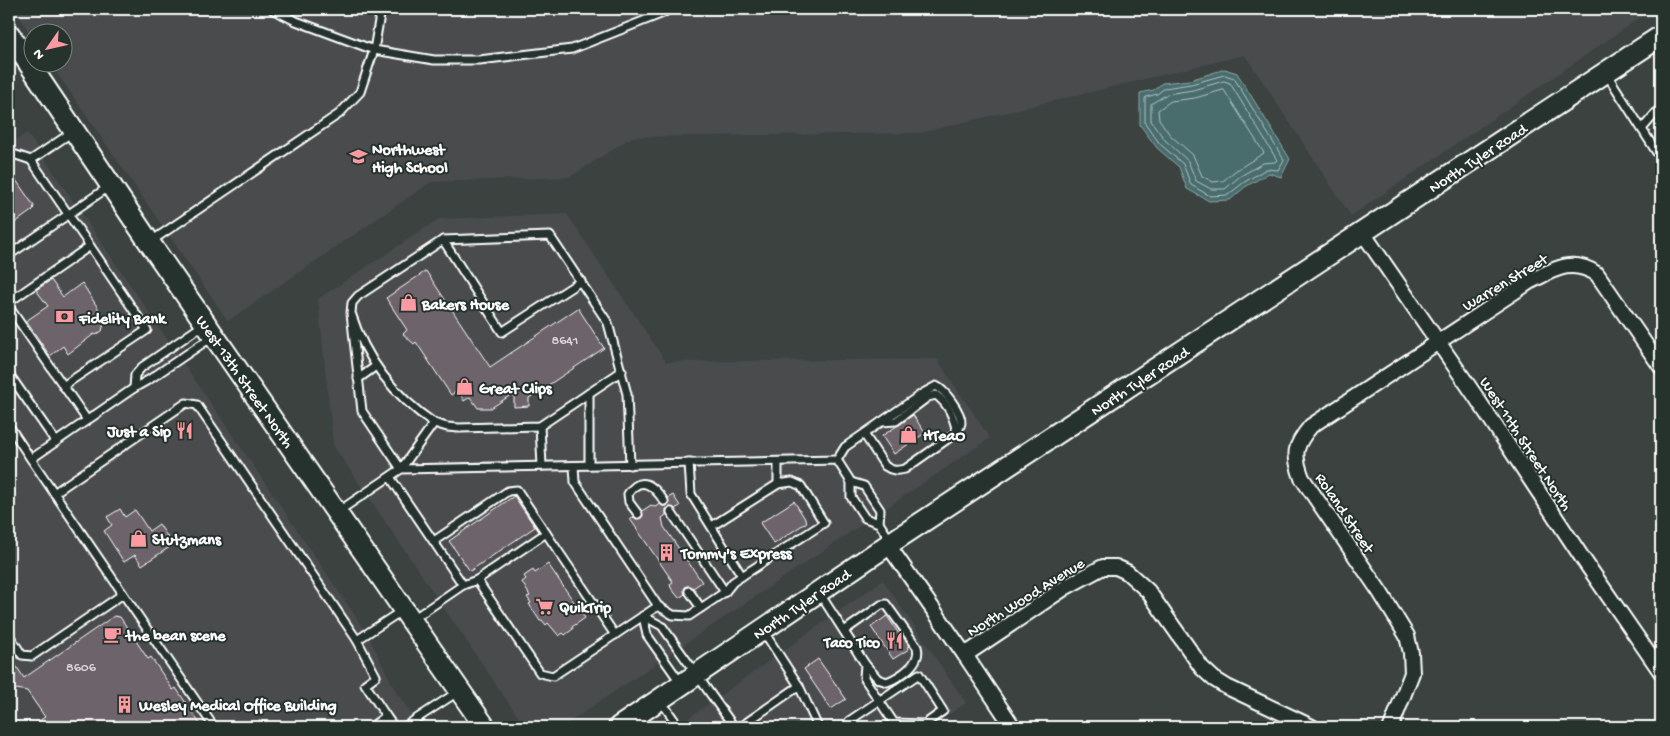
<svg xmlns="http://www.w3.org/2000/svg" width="1670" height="736" font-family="'Gochi Hand',sans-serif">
  <rect width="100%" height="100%" fill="#3b4240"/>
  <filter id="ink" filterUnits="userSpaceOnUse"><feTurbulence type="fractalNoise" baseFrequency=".02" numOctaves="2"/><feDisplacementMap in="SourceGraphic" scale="10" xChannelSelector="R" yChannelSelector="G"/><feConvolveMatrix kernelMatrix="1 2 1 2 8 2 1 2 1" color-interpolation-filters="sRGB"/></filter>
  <g filter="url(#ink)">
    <g fill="#4a4c4d">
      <path d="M 14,9 L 1653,9 L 1351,216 L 1245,55 L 919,133 L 632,137 L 570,177 L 431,182 L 228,321 L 50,63 L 62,62 L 62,32 L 32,32 L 32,36 Z"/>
      <path d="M 27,133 L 367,633 L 396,692 L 421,727 L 9,727 L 9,145 Z"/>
      <path d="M 567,214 L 666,362 L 937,359 L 990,438 L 562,727 L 525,727 L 333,445 L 318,299 L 439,219 Z"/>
      <path d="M 883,580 L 966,703 L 930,727 L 676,727 Z"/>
    </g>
    <path fill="#486c6d" stroke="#91a7a7" d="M 1225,69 L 1237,73 L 1290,159 L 1281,177 L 1269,173 L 1245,187 L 1230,200 L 1209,201 L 1187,189 L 1179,167 L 1157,148 L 1140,125 L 1140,93 L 1154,90 L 1162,83 L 1190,80 Z"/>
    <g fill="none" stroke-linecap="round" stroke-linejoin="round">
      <g stroke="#b6c4c5" stroke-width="1">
        <path d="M 1225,75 L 1234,78 L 1284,160 L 1278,170 L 1266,169 L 1243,183 L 1228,195 L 1210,196 L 1191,185 L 1183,164 L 1160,144 L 1145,123 L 1145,99 L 1146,97 L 1157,94 L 1165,88 L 1191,84 Z"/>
        <path d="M 1224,81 L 1230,83 L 1277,160 L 1275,162 L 1263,163 L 1239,177 L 1225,189 L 1211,189 L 1196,181 L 1188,161 L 1165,140 L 1151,121 L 1151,104 L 1167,94 L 1193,90 Z"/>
        <path d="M 1224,90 L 1264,153 L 1235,171 L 1223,181 L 1213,182 L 1202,176 L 1193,155 L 1170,135 L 1159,119 L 1158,110 L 1171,101 L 1195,98 Z"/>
      </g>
    </g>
    <g fill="#6d646b" stroke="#fff">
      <path d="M 9,170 L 34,206 L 33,210 L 9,227 Z"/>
      <path d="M 426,271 L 490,367 L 578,308 L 604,348 L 529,398 L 529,406 L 514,407 L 514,393 L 491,408 L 478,408 L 470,397 L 464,401 L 458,390 L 451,395 L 416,342 L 414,344 L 403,334 L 407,330 L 386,298 Z"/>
      <path d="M 51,280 L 63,297 L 82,283 L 105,319 L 102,331 L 96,335 L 94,334 L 68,354 L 63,346 L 50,356 L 26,321 L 48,306 L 36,290 Z"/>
      <path d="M 913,415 L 925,433 L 894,454 L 882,436 Z"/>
      <path d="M 673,495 L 680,506 L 675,509 L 671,507 L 666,509 L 666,515 L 662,518 L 664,527 L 702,582 L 693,588 L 691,586 L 686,586 L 684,589 L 685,594 L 679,598 L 671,588 L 670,584 L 673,582 L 630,519 L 634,517 L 636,519 L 641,518 L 643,516 L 642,511 L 651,505 L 655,507 L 660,504 L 662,506 L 667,506 L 669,503 L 668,498 Z"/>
      <path d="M 514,496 L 535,527 L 470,571 L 449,541 Z"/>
      <path d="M 794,501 L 807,522 L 774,544 L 760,523 Z"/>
      <path d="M 120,509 L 125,517 L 135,510 L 149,531 L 159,524 L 173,545 L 142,565 L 135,555 L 124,562 L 104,531 L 112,525 L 107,517 Z"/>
      <path d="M 548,564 L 585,618 L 572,627 L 573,629 L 565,635 L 563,633 L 559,636 L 548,623 L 546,625 L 542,620 L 540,621 L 529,604 L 531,603 L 527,597 L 530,596 L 522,582 L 526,579 L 524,576 L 533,570 L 535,573 Z"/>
      <path d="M 114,616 L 120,617 L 148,659 L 151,657 L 173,690 L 176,688 L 202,727 L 30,727 L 45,717 L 27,691 L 17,689 L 9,695 L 9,655 L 24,678 Z"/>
      <path d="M 887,616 L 901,637 L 902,636 L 910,646 L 908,647 L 909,649 L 893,659 L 871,627 Z"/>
      <path d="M 818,659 L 846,699 L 831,709 L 804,669 Z"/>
    </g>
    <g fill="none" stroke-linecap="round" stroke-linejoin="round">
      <defs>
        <g id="lane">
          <path d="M 272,9 L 296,21 L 374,50 L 434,60 L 479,60 L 572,49 L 661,14 L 670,9"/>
          <path d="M 1606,73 L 1661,159"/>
          <path d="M 1642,129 L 1661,107"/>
          <path d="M 9,157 L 13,154 L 31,160 L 74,131"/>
          <path d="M 443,240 L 502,332 L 581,281"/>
          <path d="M 150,242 L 339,114 L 360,92 L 374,50 L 381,9"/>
          <path d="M 9,255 L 110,186"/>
          <path d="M 9,302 L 90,246 L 31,160"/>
          <path d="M 9,307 L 87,420"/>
          <path d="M 351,313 C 366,360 394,396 434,423 L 401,469 L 362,411 L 351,313 L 352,303 L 358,296 L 443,240 L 550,236 L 608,323 L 627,394 L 630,465"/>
          <path d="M 212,337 L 150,379 L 134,388 L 31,459 L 214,727"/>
          <path d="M 9,374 L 56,442"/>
          <path d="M 358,379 L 376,366"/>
          <path d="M 63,386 L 147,330 L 90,246"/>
          <path d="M 134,388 L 135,375 L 142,367 L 203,325"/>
          <path d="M 589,393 L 589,465"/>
          <path d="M 881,422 L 896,421 L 928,397 L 936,395 C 949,405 953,416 957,432"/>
          <path d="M 434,423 L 447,427 L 459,428 L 540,426 L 622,371"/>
          <path d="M 9,426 L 31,459"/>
          <path d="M 540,426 L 542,466"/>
          <path d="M 837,460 L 845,447 L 923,393 L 936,386 C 945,390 962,413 961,423 C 960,428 956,433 952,436 L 905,469 C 897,471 892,471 885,466 L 864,434"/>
          <path d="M 778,462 L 778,484"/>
          <path d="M 390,477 L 463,585 L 413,619"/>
          <path d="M 851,482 L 864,486 L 880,510 L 879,523"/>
          <path d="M 54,493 L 186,403 L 197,405 L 357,640 L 376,676 L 365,684 L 386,716 L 371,727"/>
          <path d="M 339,511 L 401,469 L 837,460 L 851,482 L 851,497 L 865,518 L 879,523 L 890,540"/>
          <path d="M 671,512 L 725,592"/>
          <path d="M 638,514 L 629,502 L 628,494 C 641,474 654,486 664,501"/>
          <path d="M 712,526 L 778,484 L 792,482 L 801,486 L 824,523 L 742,576"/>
          <path d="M 434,541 L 508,491 L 517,490 L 546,533"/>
          <path d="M 477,580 L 546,533 L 615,635"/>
          <path d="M 463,585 L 477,580 L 540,673 L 553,676 L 658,606 L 575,482 L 574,466"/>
          <path d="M 689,591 L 701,608"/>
          <path d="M 820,594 L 865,664 L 864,678 L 894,723 L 925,724 L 943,711 L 919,674 L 849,721"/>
          <path d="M 658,606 L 673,615 L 689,616 L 725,592 L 733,582 L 742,576 L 691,494 L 689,463"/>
          <path d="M 643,616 L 662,626 L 734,727"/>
          <path d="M 643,616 L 647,635 L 680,682"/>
          <path d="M 844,631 L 881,605 L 886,604 L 917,647 C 922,663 900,677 887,682 L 878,679 L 865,664"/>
          <path d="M 9,635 L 22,655 L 32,656 L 123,594"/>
          <path d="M 357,640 L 403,610"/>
          <path d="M 799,686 L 818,727"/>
          <path d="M 661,701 L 679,727"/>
          <path d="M 386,716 L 394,727"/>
          <path d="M 404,727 L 459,691"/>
          <path d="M 740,727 L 799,686 L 764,632"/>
        </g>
        <g id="street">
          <path d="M 1363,233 L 1474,394 L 1583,559 L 1661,672"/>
          <path d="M 888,545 L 965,655 L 1013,727"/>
          <path d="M 965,655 L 1066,587 L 1103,567 L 1116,567 L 1127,572 L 1148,591 L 1202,668 L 1214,679 L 1227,687 L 1312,727"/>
          <path d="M 1391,727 L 1412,673 L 1411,653 L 1407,636 L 1380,592 L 1302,478 C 1293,454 1294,446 1311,426 L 1529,282 C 1553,270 1571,257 1597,274 L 1661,367"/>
        </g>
        <g id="secondary">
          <path d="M 9,34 L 149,242 L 485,727"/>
          <path d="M 619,727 L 892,542 L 1661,36"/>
        </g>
      </defs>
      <use href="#lane" stroke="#fff" stroke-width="11"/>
      <use href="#street" stroke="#fff" stroke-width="18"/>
      <use href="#secondary" stroke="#fff" stroke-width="24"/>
      <use href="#lane" stroke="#26332d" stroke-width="7"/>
      <use href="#street" stroke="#26332d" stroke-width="14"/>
      <use href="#secondary" stroke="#26332d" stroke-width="20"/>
    </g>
  </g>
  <defs>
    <symbol id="school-bare" viewBox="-9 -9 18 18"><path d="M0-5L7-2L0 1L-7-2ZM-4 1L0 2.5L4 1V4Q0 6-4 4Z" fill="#ff9aa2" stroke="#26332d" stroke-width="2.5" paint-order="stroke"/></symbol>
    <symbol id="shop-bare" viewBox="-9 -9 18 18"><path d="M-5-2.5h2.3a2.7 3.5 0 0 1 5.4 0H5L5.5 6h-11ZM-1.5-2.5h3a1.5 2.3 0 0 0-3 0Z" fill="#ff9aa2" stroke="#26332d" stroke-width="2.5" paint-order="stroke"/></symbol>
    <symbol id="bank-bare" viewBox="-9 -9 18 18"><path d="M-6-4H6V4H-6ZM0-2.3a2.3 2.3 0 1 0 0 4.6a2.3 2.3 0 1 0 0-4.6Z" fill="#ff9aa2" stroke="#26332d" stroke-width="2.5" paint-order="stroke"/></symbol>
    <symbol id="restaurant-bare" viewBox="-9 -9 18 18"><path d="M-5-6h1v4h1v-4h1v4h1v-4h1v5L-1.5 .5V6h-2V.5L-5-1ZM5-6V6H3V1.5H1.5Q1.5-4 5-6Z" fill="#ff9aa2" stroke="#26332d" stroke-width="2.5" paint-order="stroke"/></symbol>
    <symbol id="building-bare" viewBox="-9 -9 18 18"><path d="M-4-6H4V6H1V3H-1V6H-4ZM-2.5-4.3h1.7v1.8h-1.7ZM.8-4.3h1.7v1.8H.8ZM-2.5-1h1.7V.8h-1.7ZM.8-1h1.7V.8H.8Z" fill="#ff9aa2" stroke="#26332d" stroke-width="2.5" paint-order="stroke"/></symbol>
    <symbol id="supermarket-bare" viewBox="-9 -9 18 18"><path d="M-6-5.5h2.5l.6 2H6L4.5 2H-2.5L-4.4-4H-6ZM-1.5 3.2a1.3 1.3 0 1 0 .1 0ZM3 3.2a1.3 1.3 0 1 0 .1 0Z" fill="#ff9aa2" stroke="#26332d" stroke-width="2.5" paint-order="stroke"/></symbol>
    <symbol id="cafe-bare" viewBox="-9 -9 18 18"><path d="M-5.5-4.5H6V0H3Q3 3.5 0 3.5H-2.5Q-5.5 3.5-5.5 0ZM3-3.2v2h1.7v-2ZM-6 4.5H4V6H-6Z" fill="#ff9aa2" stroke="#26332d" stroke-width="2.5" paint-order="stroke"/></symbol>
  </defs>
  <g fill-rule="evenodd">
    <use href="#school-bare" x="346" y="144" width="25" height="25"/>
    <use href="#shop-bare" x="396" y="290" width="25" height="25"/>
    <use href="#bank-bare" x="52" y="304" width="25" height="25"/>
    <use href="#shop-bare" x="452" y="374" width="25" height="25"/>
    <use href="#restaurant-bare" x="172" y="418" width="25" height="25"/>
    <use href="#shop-bare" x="896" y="422" width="25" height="25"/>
    <use href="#shop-bare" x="126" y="526" width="25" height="25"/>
    <use href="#building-bare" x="654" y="540" width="25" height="25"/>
    <use href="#supermarket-bare" x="532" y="594" width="25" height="25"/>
    <use href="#cafe-bare" x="100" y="622" width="25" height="25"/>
    <use href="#restaurant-bare" x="882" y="628" width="25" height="25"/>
    <use href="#building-bare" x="112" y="692" width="25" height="25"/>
  </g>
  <g text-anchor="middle" stroke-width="4" stroke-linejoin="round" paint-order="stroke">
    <g font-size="14" fill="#dad8da">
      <text x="565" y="344">8641</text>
      <text x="81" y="671">8606</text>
    </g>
    <g font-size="16" font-weight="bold" fill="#fff" stroke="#26332d" text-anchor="start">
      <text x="372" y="154">Northwest<tspan x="372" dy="18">High School</tspan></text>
      <text x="422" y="309">Bakers House</text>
      <text x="79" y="323">Fidelity Bank</text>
      <text x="479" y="393">Great Clips</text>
      <text x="171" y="436" text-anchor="end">Just a Sip</text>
      <text x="923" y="440">HTeaO</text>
      <text x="152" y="544">Stutzmans</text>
      <text x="681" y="558">Tommy's Express</text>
      <text x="559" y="612">QuikTrip</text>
      <text x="126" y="640">the bean scene</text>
      <text x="880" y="647" text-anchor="end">Taco Tico</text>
      <text x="139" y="710">Wesley Medical Office Building</text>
    </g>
    <g font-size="16" fill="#fff" stroke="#26332d">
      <text transform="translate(1477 157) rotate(-33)" y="6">North Tyler Road</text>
      <text transform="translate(1504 281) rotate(-31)" y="6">Warren Street</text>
      <text transform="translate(1139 380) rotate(-33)" y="6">North Tyler Road</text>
      <text transform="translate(246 381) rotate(55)" y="6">West 13th Street North</text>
      <text transform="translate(1527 443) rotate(57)" y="6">West 11th Street North</text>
      <text transform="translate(1346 512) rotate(56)" y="6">Roland Street</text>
      <text transform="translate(1025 596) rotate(-32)" y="6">North Wood Avenue</text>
      <text transform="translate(801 603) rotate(-34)" y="6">North Tyler Road</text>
    </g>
  </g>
  <rect width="1670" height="736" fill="none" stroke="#26332d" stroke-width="30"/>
  <rect x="15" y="15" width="1640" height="706" fill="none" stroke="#fff" stroke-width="2" filter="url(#ink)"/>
  <g transform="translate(48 48) rotate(236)"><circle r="24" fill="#26332d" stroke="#7d8581"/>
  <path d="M0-4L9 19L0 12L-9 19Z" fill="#ff9aa2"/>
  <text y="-8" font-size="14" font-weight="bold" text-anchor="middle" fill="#ffffff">N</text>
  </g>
</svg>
